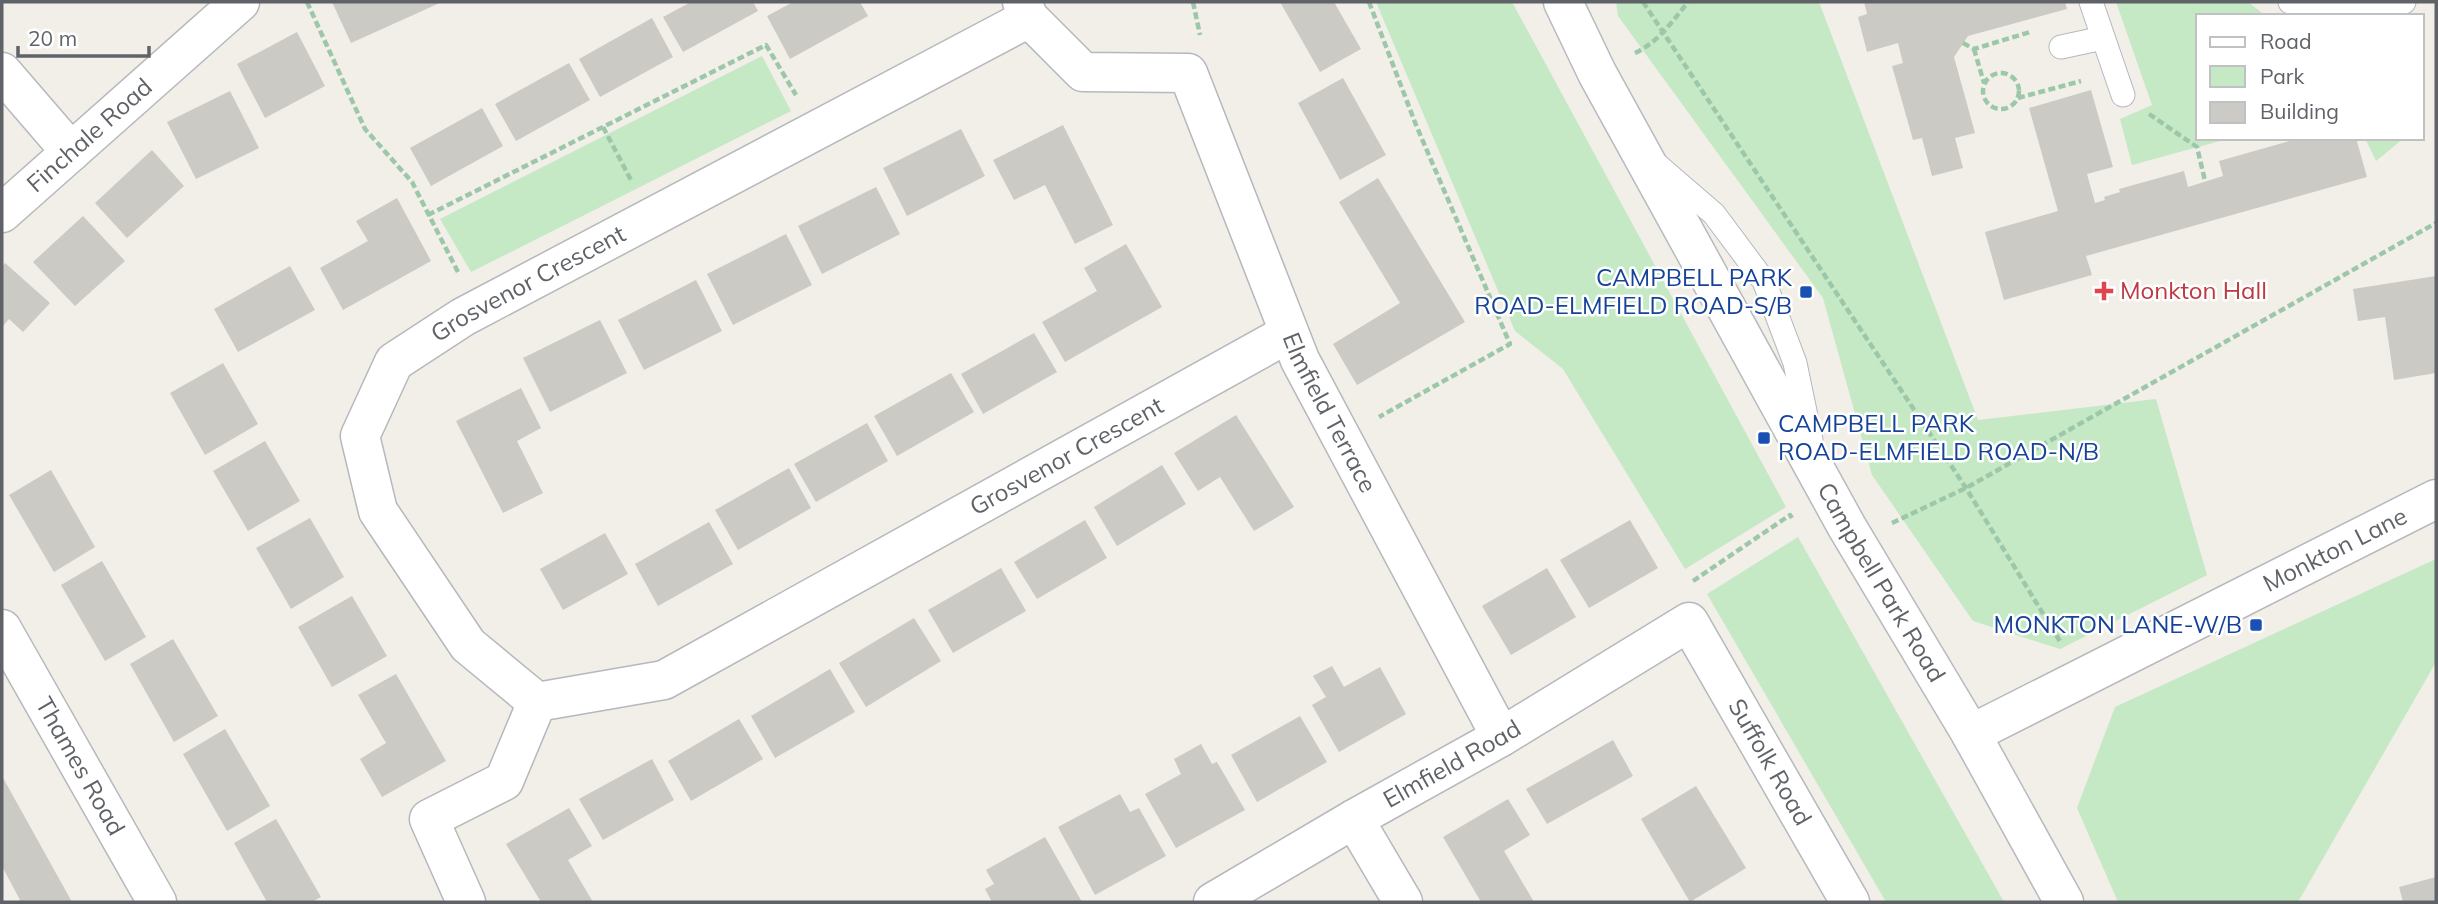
<svg xmlns="http://www.w3.org/2000/svg" width="2438" height="904" font-family="Mulish,sans-serif">
  <rect width="100%" height="100%" fill="#f1efe8"/>
  <g fill="#c5e8c5">
    <path d="M 1376,2 L 1512,2 L 1786,507 L 1685,569 L 1563,369 L 1515,331 Z"/>
    <path d="M 1616,2 L 1819,2 L 1978,420 L 2156,399 L 2207,575 L 2060,649 L 1973,621 L 1872,475 L 1823,298 L 1618,16 Z"/>
    <path d="M 2116,2 L 2248,2 L 2266,16 L 2198,16 L 2198,138 L 2231,138 L 2132,165 L 2120,119 L 2152,105 Z"/>
    <path d="M 762,56 L 791,111 L 471,272 L 440,219 Z"/>
    <path d="M 2365,138 L 2404,138 L 2376,161 Z"/>
    <path d="M 1798,537 L 2004,902 L 1886,902 L 1707,594 Z"/>
    <path d="M 2436,559 L 2436,662 L 2298,902 L 2118,902 L 2077,808 L 2115,707 Z"/>
  </g>
  <g fill="#cccac5">
    <path d="M 332,2 L 442,2 L 351,43 Z"/>
    <path d="M 691,2 L 753,2 L 758,11 L 683,52 L 663,17 Z"/>
    <path d="M 793,2 L 860,2 L 868,16 L 790,59 L 767,16 Z"/>
    <path d="M 1280,2 L 1334,2 L 1361,49 L 1320,72 Z"/>
    <path d="M 1864,2 L 2065,2 L 2067,9 L 1968,36 L 1954,57 L 1975,133 L 1955,138 L 1963,168 L 1932,176 L 1922,138 L 1913,140 L 1892,66 L 1903,63 L 1898,43 L 1867,52 L 1858,17 L 1867,14 Z"/>
    <path d="M 652,18 L 673,57 L 600,97 L 579,59 Z"/>
    <path d="M 297,32 L 325,86 L 265,118 L 237,64 Z"/>
    <path d="M 569,63 L 590,100 L 516,141 L 495,104 Z"/>
    <path d="M 1343,78 L 1386,155 L 1340,180 L 1298,103 Z"/>
    <path d="M 2091,90 L 2113,167 L 2087,174 L 2095,203 L 2105,200 L 2104,197 L 2120,192 L 2119,189 L 2184,171 L 2188,187 L 2223,176 L 2219,161 L 2300,138 L 2356,138 L 2367,177 L 2086,256 L 2092,275 L 2004,300 L 1985,232 L 2058,211 L 2029,108 Z"/>
    <path d="M 230,91 L 259,148 L 196,179 L 167,122 Z"/>
    <path d="M 482,108 L 503,146 L 431,186 L 410,148 Z"/>
    <path d="M 1063,125 L 1113,225 L 1075,244 L 1045,185 L 1014,200 L 993,160 Z"/>
    <path d="M 961,129 L 985,176 L 907,216 L 883,168 Z"/>
    <path d="M 152,150 L 184,186 L 127,238 L 95,203 Z"/>
    <path d="M 1378,178 L 1465,322 L 1357,385 L 1333,344 L 1400,303 L 1339,202 Z"/>
    <path d="M 876,187 L 900,234 L 822,274 L 798,226 Z"/>
    <path d="M 397,198 L 431,261 L 343,310 L 320,268 L 368,241 L 356,221 Z"/>
    <path d="M 83,216 L 125,261 L 75,306 L 33,262 Z"/>
    <path d="M 786,234 L 812,285 L 733,325 L 707,274 Z"/>
    <path d="M 1126,244 L 1162,307 L 1065,362 L 1042,322 L 1097,291 L 1084,268 Z"/>
    <path d="M 5,263 L 50,303 L 23,332 L 9,319 L 2,327 L 2,267 Z"/>
    <path d="M 290,266 L 315,310 L 238,352 L 214,309 Z"/>
    <path d="M 2436,276 L 2436,373 L 2394,380 L 2385,317 L 2358,321 L 2353,289 Z"/>
    <path d="M 696,280 L 722,331 L 644,370 L 618,320 Z"/>
    <path d="M 600,320 L 627,373 L 550,412 L 523,358 Z"/>
    <path d="M 1034,333 L 1057,372 L 983,414 L 961,374 Z"/>
    <path d="M 223,363 L 258,424 L 205,455 L 170,393 Z"/>
    <path d="M 951,373 L 974,412 L 897,456 L 874,416 Z"/>
    <path d="M 521,388 L 541,428 L 517,441 L 543,493 L 503,513 L 456,421 Z"/>
    <path d="M 1236,415 L 1294,507 L 1254,531 L 1220,477 L 1198,491 L 1174,453 Z"/>
    <path d="M 867,423 L 888,461 L 816,502 L 794,464 Z"/>
    <path d="M 265,441 L 300,501 L 248,531 L 213,471 Z"/>
    <path d="M 1162,465 L 1186,504 L 1117,546 L 1094,507 Z"/>
    <path d="M 789,468 L 811,508 L 738,550 L 715,510 Z"/>
    <path d="M 51,470 L 95,547 L 54,572 L 9,495 Z"/>
    <path d="M 310,518 L 344,577 L 291,609 L 256,548 Z"/>
    <path d="M 1085,520 L 1107,558 L 1037,599 L 1014,562 Z"/>
    <path d="M 1630,520 L 1658,568 L 1589,608 L 1560,560 Z"/>
    <path d="M 709,522 L 733,564 L 658,606 L 635,564 Z"/>
    <path d="M 605,533 L 628,574 L 563,610 L 540,569 Z"/>
    <path d="M 102,561 L 146,637 L 105,661 L 61,585 Z"/>
    <path d="M 1001,568 L 1026,611 L 953,653 L 928,610 Z"/>
    <path d="M 1547,568 L 1576,617 L 1511,655 L 1482,606 Z"/>
    <path d="M 352,596 L 387,656 L 332,687 L 298,627 Z"/>
    <path d="M 914,618 L 941,661 L 866,707 L 839,663 Z"/>
    <path d="M 173,639 L 218,716 L 174,742 L 130,664 Z"/>
    <path d="M 1332,666 L 1344,687 L 1380,667 L 1406,714 L 1339,752 L 1312,705 L 1326,697 L 1313,676 Z"/>
    <path d="M 830,669 L 855,712 L 775,758 L 751,716 Z"/>
    <path d="M 396,674 L 446,761 L 382,797 L 360,759 L 386,743 L 358,695 Z"/>
    <path d="M 1300,716 L 1327,762 L 1257,802 L 1231,755 Z"/>
    <path d="M 739,719 L 763,759 L 691,801 L 668,761 Z"/>
    <path d="M 225,729 L 270,806 L 227,831 L 183,754 Z"/>
    <path d="M 1613,740 L 1633,776 L 1547,824 L 1526,789 Z"/>
    <path d="M 1201,744 L 1212,764 L 1217,762 L 1245,810 L 1176,848 L 1145,794 L 1181,774 L 1174,759 Z"/>
    <path d="M 652,759 L 674,800 L 603,840 L 579,799 Z"/>
    <path d="M 2,776 L 72,902 L 16,902 L 20,900 L 2,866 Z"/>
    <path d="M 1696,786 L 1746,868 L 1690,902 L 1641,819 Z"/>
    <path d="M 1120,794 L 1130,812 L 1139,808 L 1166,856 L 1095,895 L 1058,827 Z"/>
    <path d="M 1508,799 L 1530,835 L 1504,851 L 1534,902 L 1481,902 L 1443,837 Z"/>
    <path d="M 569,808 L 592,846 L 568,860 L 593,902 L 541,902 L 506,844 Z"/>
    <path d="M 276,819 L 321,897 L 312,902 L 267,902 L 234,843 Z"/>
    <path d="M 1045,837 L 1082,902 L 992,902 L 985,889 L 994,884 L 986,870 Z"/>
    <path d="M 2436,877 L 2436,902 L 2403,902 L 2399,887 Z"/>
  </g>
  <g fill="none" stroke-linecap="round" stroke-linejoin="round">
    <defs>
      <g id="lane">
        <path d="M 2091,2 L 2123,95"/>
        <path d="M 2290,2 C 2324,17 2368,11 2404,2"/>
        <path d="M 2061,47 L 2103,38"/>
        <path d="M 1656,164 L 1714,214 L 1764,281 L 1795,363 L 1811,440"/>
      </g>
      <g id="street">
        <path id="s1" d="M 1022,2 L 1029,18 L 1083,72 L 1188,73 L 1300,360 L 1501,737"/>
        <path d="M 2,72 L 71,152"/>
        <path id="s2" d="M 2,213 L 240,2"/>
        <path id="s3" d="M 2,629 L 157,902"/>
        <path id="s4" d="M 537,702 L 468,645 L 378,511 L 360,436 L 394,362 L 463,317 L 1029,18"/>
        <path id="s5" d="M 1971,734 L 2436,499"/>
        <path d="M 1354,819 L 1403,902"/>
        <path id="s6" d="M 466,902 L 429,819 L 504,781 L 537,702 L 664,680 L 1289,333"/>
        <path id="s7" d="M 1213,902 L 1354,819 L 1501,737 L 1689,622 L 1850,902"/>
      </g>
      <g id="secondary">
        <path id="s8" d="M 1563,2 L 1597,73 L 1847,527 L 1971,734 L 2064,902"/>
      </g>
    </defs>
    <use href="#lane" stroke="#b5b8bc" stroke-width="25"/>
    <use href="#street" stroke="#b5b8bc" stroke-width="41"/>
    <use href="#secondary" stroke="#b6babf" stroke-width="41"/>
    <g stroke="#9cc7a9" stroke-width="4.5" stroke-dasharray="7 3.5" stroke-linecap="butt">
      <path d="M 307,2 L 365,129 L 412,182 L 459,274"/>
      <path d="M 1193,2 L 1200,35"/>
      <path d="M 1369,2 L 1416,125 L 1510,344 L 1379,417"/>
      <path d="M 1643,2 L 1966,488 L 2061,643"/>
      <path d="M 1963,43 L 1974,49 L 2030,32"/>
      <path d="M 1974,49 L 1984,83"/>
      <path d="M 1635,53 C 1658,42 1672,22 1688,2"/>
      <circle cx="2001" cy="91" r="18"/>
      <path d="M 2018,98 L 2081,81"/>
      <path d="M 2149,114 L 2197,147 L 2205,181"/>
      <path d="M 603,127 L 632,182"/>
      <path d="M 428,215 L 766,45 L 796,95"/>
      <path d="M 1892,523 L 1966,488 L 2436,223"/>
      <path d="M 1693,581 L 1790,515 L 1792,518"/>
    </g>
    <use href="#lane" stroke="#fff" stroke-width="23"/>
    <use href="#street" stroke="#fff" stroke-width="38"/>
    <use href="#secondary" stroke="#fff" stroke-width="38"/>
  </g>
  <path fill="#e0444e" stroke="#fff" stroke-width="2.5" d="M2100.5 280.5h7v7h7v7h-7v7h-7v-7h-7v-7h7z"/>
  <g fill="#1a4fb4" stroke="#fff" stroke-width="2.5">
    <rect x="1799" y="285" width="14" height="14" rx="3.5"/>
    <rect x="1757" y="431" width="14" height="14" rx="3.5"/>
    <rect x="2249" y="618" width="14" height="14" rx="3.5"/>
  </g>
  <g text-anchor="middle" stroke-width="5" stroke-linejoin="round" paint-order="stroke">
    <g font-size="24" fill="#5f6368" stroke="#fff">
      <text dy="8" stroke="none"><textPath href="#s2" startOffset="117">Finchale Road</textPath></text>
      <text dy="8" stroke="none"><textPath href="#s4" startOffset="565">Grosvenor Crescent</textPath></text>
      <text dy="8" stroke="none"><textPath href="#s1" startOffset="567">Elmfield Terrace</textPath></text>
      <text dy="8" stroke="none"><textPath href="#s6" startOffset="850">Grosvenor Crescent</textPath></text>
      <text dy="8" stroke="none"><textPath href="#s5" startOffset="408">Monkton Lane</textPath></text>
      <text dy="8" stroke="none"><textPath href="#s8" startOffset="662">Campbell Park Road</textPath></text>
      <text dy="8" stroke="none"><textPath href="#s7" startOffset="714">Suffolk Road</textPath></text>
      <text dy="8" stroke="none"><textPath href="#s7" startOffset="276">Elmfield Road</textPath></text>
      <text dy="8" stroke="none"><textPath href="#s3" startOffset="158">Thames Road</textPath></text>
    </g>
    <g font-size="24" fill="#164399" stroke="#fff" text-anchor="end">
      <text x="1792" y="286">CAMPBELL PARK<tspan x="1792" dy="28">ROAD-ELMFIELD ROAD-S/B</tspan></text>
      <text x="1778" y="432" text-anchor="start">CAMPBELL PARK<tspan x="1778" dy="28">ROAD-ELMFIELD ROAD-N/B</tspan></text>
      <text x="2242" y="633">MONKTON LANE-W/B</text>
    </g>
    <g font-size="24" fill="#be3a42" stroke="#fff" text-anchor="start">
      <text x="2120" y="299">Monkton Hall</text>
    </g>
  </g>
  <rect width="2438" height="904" fill="none" stroke="#5f6368" stroke-width="7"/>
  <rect x="2196" y="14" width="228" height="126" fill="#ffffff" stroke="#bfc1c3" stroke-width="2"/>
  <rect x="2210" y="37" width="35" height="10" fill="#ffffff" stroke="#bfc1c3" stroke-width="2"/>
  <text x="2260" y="49" font-size="21" fill="#5f6368">Road</text>
  <rect x="2210" y="66" width="35" height="21" fill="#c5e8c5" stroke="#bfc1c3" stroke-width="2"/>
  <text x="2260" y="84" font-size="21" fill="#5f6368">Park</text>
  <rect x="2210" y="102" width="35" height="21" fill="#cccac5" stroke="#bfc1c3" stroke-width="2"/>
  <text x="2260" y="119" font-size="21" fill="#5f6368">Building</text>
  <path d="M18 46v10h131v-10" fill="none" stroke="#5f6368" stroke-width="3.5"/>
  <text x="28" y="46" font-size="21" fill="#5f6368" stroke="#ffffff" stroke-width="5" paint-order="stroke">20 m</text>
</svg>
